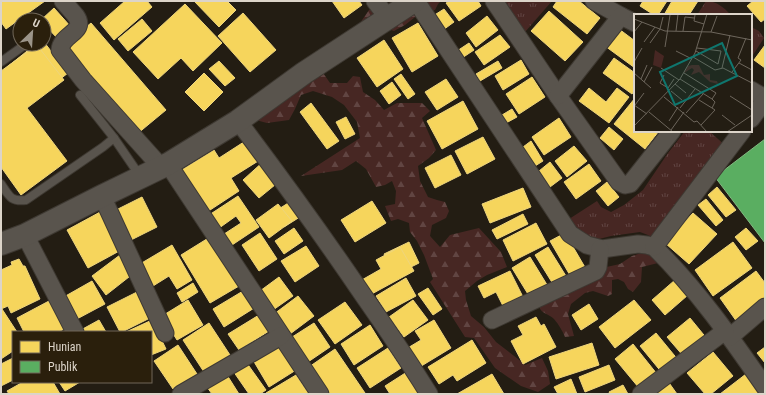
<svg xmlns="http://www.w3.org/2000/svg" width="766" height="395" font-family="'Roboto Condensed',sans-serif">
  <defs>
    <pattern id="grass-tufts" width="24" height="20" patternUnits="userSpaceOnUse"><rect width="24" height="20" fill="#472723"/><path d="M3 7l-1-3M5 7V3M7 7l1-3M15 17l-1-3M17 17v-4M19 17l1-3" fill="none" stroke="#614542"/></pattern>
    <pattern id="forest-firs" width="22" height="20" patternUnits="userSpaceOnUse"><rect width="22" height="20" fill="#472723"/><path d="M5 1l3.5 6h-7zM16 11l3.5 6h-7z" fill="#614542"/></pattern>
  </defs>
  <rect width="100%" height="100%" fill="#231d13"/>
  <g fill="url(#grass-tufts)">
    <path d="M 498,1 L 552,1 L 525,32 Z"/>
    <path d="M 706,1 C 717,1 724,8 731,15 L 697,15 Z"/>
    <path d="M 751,27 L 759,31 L 764,38 L 751,58 Z"/>
    <path d="M 685,131 L 709,131 L 727,147 L 657,240 L 648,235 L 640,232 L 611,236 L 595,240 L 577,231 L 566,221 L 597,201 L 601,207 L 611,212 L 624,205 L 643,190 L 668,153 Z"/>
  </g>
  <g fill="url(#forest-firs)">
    <path d="M 394,1 L 441,1 L 438,4 L 435,10 L 419,14 L 405,25 L 394,31 L 379,26 L 358,26 L 369,10 L 383,4 L 393,2 Z"/>
    <path d="M 319,67 L 330,83 L 347,83 L 353,76 L 360,77 L 363,92 L 375,100 L 384,110 L 397,103 L 422,103 L 430,111 L 422,118 L 436,150 L 429,158 L 418,166 L 420,181 L 428,197 L 437,200 L 445,202 L 449,211 L 446,218 L 432,225 L 430,236 L 440,247 L 450,235 L 479,228 L 501,252 L 507,267 L 487,275 L 477,281 L 465,291 L 466,300 L 471,316 L 484,327 L 496,342 L 518,359 L 525,365 L 542,358 L 548,371 L 550,384 L 538,392 L 521,386 L 495,368 L 474,338 L 465,337 L 430,282 L 433,279 L 424,255 L 417,241 L 410,232 L 409,223 L 398,219 L 391,221 L 385,206 L 395,204 L 396,191 L 392,181 L 385,185 L 376,187 L 366,169 L 356,161 L 342,170 L 301,176 L 360,138 L 357,122 L 344,105 L 332,97 L 313,91 L 301,95 L 295,109 L 289,120 L 267,123 L 248,118 Z"/>
    <path d="M 641,253 L 657,255 L 658,263 L 642,267 L 641,282 L 633,292 L 628,289 L 624,282 L 618,279 L 612,280 L 612,294 L 608,296 L 593,291 L 585,293 L 571,304 L 568,314 L 574,336 L 565,337 C 562,330 559,325 554,319 C 549,314 542,314 539,307 L 602,268 L 620,264 L 632,256 Z"/>
  </g>
  <g fill="#f6d55c" stroke="#eed57d">
    <path d="M 1,1 L 45,1 L 6,29 L 1,22 Z"/>
    <path d="M 125,1 L 147,1 L 152,7 L 114,40 L 100,23 Z"/>
    <path d="M 194,1 L 227,1 L 236,10 L 219,27 Z"/>
    <path d="M 332,1 L 359,1 L 362,5 L 344,18 Z"/>
    <path d="M 450,1 L 478,1 L 481,6 L 459,21 L 446,3 Z"/>
    <path d="M 557,1 L 579,1 L 600,18 L 587,34 L 553,7 Z"/>
    <path d="M 643,1 L 667,1 L 658,15 L 654,15 L 640,6 Z"/>
    <path d="M 672,1 L 698,1 L 689,15 L 664,15 Z"/>
    <path d="M 753,1 L 765,1 L 765,19 L 761,22 L 747,6 Z"/>
    <path d="M 185,4 L 222,43 L 193,71 L 181,58 L 158,79 L 133,52 Z"/>
    <path d="M 54,8 L 71,27 L 58,39 L 44,24 L 44,20 L 41,20 Z"/>
    <path d="M 444,9 L 454,22 L 443,30 L 433,16 Z"/>
    <path d="M 549,11 L 583,42 L 565,61 L 531,31 Z"/>
    <path d="M 243,13 L 276,50 L 250,72 L 218,36 Z"/>
    <path d="M 487,16 L 498,30 L 476,47 L 466,33 Z"/>
    <path d="M 142,19 L 152,31 L 128,51 L 118,39 Z"/>
    <path d="M 91,23 L 166,110 L 137,134 L 62,47 Z"/>
    <path d="M 418,23 L 438,56 L 412,72 L 392,38 Z"/>
    <path d="M 619,29 L 635,41 L 635,68 L 605,46 Z"/>
    <path d="M 500,35 L 510,47 L 484,65 L 475,52 Z"/>
    <path d="M 384,40 L 403,69 L 377,87 L 357,58 Z"/>
    <path d="M 44,42 L 68,73 L 33,100 L 7,67 L 36,44 L 44,44 Z"/>
    <path d="M 469,43 L 474,50 L 462,58 L 457,51 Z"/>
    <path d="M 37,45 L 64,80 L 27,108 L 67,161 L 21,195 L 1,167 L 1,71 Z"/>
    <path d="M 765,45 L 765,68 L 754,60 Z"/>
    <path d="M 614,58 L 635,73 L 635,90 L 632,94 L 603,73 Z"/>
    <path d="M 521,60 L 529,74 L 503,90 L 495,76 Z"/>
    <path d="M 219,61 L 235,78 L 225,86 L 209,69 Z"/>
    <path d="M 498,61 L 502,68 L 480,81 L 476,74 Z"/>
    <path d="M 204,73 L 223,92 L 204,111 L 185,92 Z"/>
    <path d="M 401,74 L 415,94 L 408,99 L 394,79 Z"/>
    <path d="M 532,77 L 545,97 L 519,114 L 506,94 Z"/>
    <path d="M 446,79 L 458,97 L 437,110 L 425,92 Z"/>
    <path d="M 392,82 L 401,95 L 389,104 L 380,91 Z"/>
    <path d="M 589,88 L 606,102 L 617,88 L 629,97 L 609,123 L 579,101 Z"/>
    <path d="M 635,98 L 635,131 L 659,131 L 645,149 L 614,124 Z"/>
    <path d="M 463,101 L 478,129 L 442,149 L 427,121 Z"/>
    <path d="M 311,103 L 339,141 L 327,149 L 300,112 Z"/>
    <path d="M 512,109 L 517,117 L 506,123 L 502,115 Z"/>
    <path d="M 346,117 L 355,134 L 345,139 L 336,122 Z"/>
    <path d="M 559,118 L 571,137 L 544,155 L 532,137 Z"/>
    <path d="M 609,127 L 623,139 L 614,150 L 600,138 Z"/>
    <path d="M 483,137 L 495,159 L 467,174 L 455,151 Z"/>
    <path d="M 250,138 L 263,158 L 231,178 L 239,191 L 204,214 L 178,172 L 214,150 L 219,158 Z"/>
    <path d="M 531,141 L 543,161 L 535,166 L 523,147 Z"/>
    <path d="M 574,146 L 587,161 L 567,177 L 555,161 Z"/>
    <path d="M 451,155 L 461,175 L 435,188 L 425,168 Z"/>
    <path d="M 264,161 L 281,180 L 259,198 L 243,180 Z"/>
    <path d="M 550,162 L 562,178 L 550,187 L 539,171 Z"/>
    <path d="M 589,164 L 601,181 L 576,199 L 564,182 Z"/>
    <path d="M 607,182 L 619,197 L 608,206 L 596,191 Z"/>
    <path d="M 717,187 L 736,210 L 726,217 L 708,195 Z"/>
    <path d="M 523,188 L 531,207 L 490,223 L 482,204 Z"/>
    <path d="M 238,196 L 259,227 L 226,249 L 218,238 L 241,223 L 236,216 L 215,231 L 206,217 Z"/>
    <path d="M 142,197 L 157,227 L 129,241 L 114,211 Z"/>
    <path d="M 706,199 L 723,220 L 716,226 L 698,205 Z"/>
    <path d="M 293,200 L 303,215 L 284,227 L 274,212 Z"/>
    <path d="M 372,201 L 386,223 L 355,242 L 341,220 Z"/>
    <path d="M 278,204 L 292,221 L 269,238 L 256,220 Z"/>
    <path d="M 102,211 L 123,249 L 88,268 L 67,230 Z"/>
    <path d="M 693,213 L 717,234 L 689,264 L 665,243 Z"/>
    <path d="M 523,214 L 528,224 L 497,239 L 492,230 Z"/>
    <path d="M 536,223 L 547,244 L 513,261 L 503,240 Z"/>
    <path d="M 294,228 L 303,241 L 284,254 L 275,241 Z"/>
    <path d="M 746,228 L 758,241 L 746,250 L 735,237 Z"/>
    <path d="M 260,233 L 277,259 L 259,271 L 242,245 Z"/>
    <path d="M 565,233 L 586,269 L 571,277 L 550,241 Z"/>
    <path d="M 210,237 L 239,286 L 210,303 L 181,255 Z"/>
    <path d="M 409,242 L 419,263 L 395,275 L 384,254 Z"/>
    <path d="M 733,242 L 752,268 L 713,296 L 695,270 Z"/>
    <path d="M 172,245 L 192,280 L 177,289 L 169,276 L 153,286 L 140,264 Z"/>
    <path d="M 306,246 L 319,266 L 295,282 L 281,261 Z"/>
    <path d="M 400,247 L 414,271 L 368,296 L 360,281 L 381,269 L 376,260 Z"/>
    <path d="M 548,247 L 566,276 L 553,284 L 535,255 Z"/>
    <path d="M 120,255 L 134,273 L 106,295 L 92,276 Z"/>
    <path d="M 530,257 L 549,288 L 531,299 L 512,268 Z"/>
    <path d="M 19,259 L 23,266 L 25,266 L 40,299 L 11,313 L 8,306 L 1,309 L 1,270 L 12,265 L 11,262 Z"/>
    <path d="M 510,271 L 525,301 L 505,310 L 496,292 L 484,298 L 478,286 Z"/>
    <path d="M 756,271 L 765,283 L 765,302 L 737,322 L 720,298 Z"/>
    <path d="M 279,277 L 293,296 L 273,310 L 260,291 Z"/>
    <path d="M 406,278 L 416,296 L 386,312 L 376,296 Z"/>
    <path d="M 675,280 L 688,295 L 665,315 L 652,300 Z"/>
    <path d="M 92,281 L 105,304 L 75,320 L 62,298 Z"/>
    <path d="M 193,283 L 198,292 L 182,302 L 177,293 Z"/>
    <path d="M 248,288 L 259,305 L 224,327 L 213,309 Z"/>
    <path d="M 428,288 L 442,309 L 433,315 L 418,294 Z"/>
    <path d="M 139,291 L 152,317 L 122,332 L 120,332 L 107,307 Z"/>
    <path d="M 298,296 L 314,316 L 290,334 L 274,314 Z"/>
    <path d="M 188,300 L 203,325 L 177,340 L 162,316 Z"/>
    <path d="M 413,300 L 428,320 L 404,337 L 389,317 Z"/>
    <path d="M 634,300 L 651,320 L 615,348 L 599,327 Z"/>
    <path d="M 49,301 L 64,329 L 58,332 L 24,332 L 17,318 Z"/>
    <path d="M 345,302 L 362,325 L 335,344 L 318,320 Z"/>
    <path d="M 589,304 L 598,319 L 581,330 L 572,315 Z"/>
    <path d="M 2,309 L 17,332 L 13,332 L 13,351 L 1,359 L 1,310 Z"/>
    <path d="M 259,315 L 269,331 L 239,350 L 228,334 Z"/>
    <path d="M 536,317 L 541,326 L 544,324 L 556,347 L 523,364 L 511,341 L 523,335 L 518,326 Z"/>
    <path d="M 690,318 L 708,340 L 685,358 L 667,337 Z"/>
    <path d="M 99,320 L 106,332 L 79,332 L 79,331 Z"/>
    <path d="M 152,320 L 166,349 L 151,355 L 151,332 L 126,332 Z"/>
    <path d="M 434,320 L 451,348 L 418,368 L 406,349 L 421,340 L 415,331 Z"/>
    <path d="M 209,323 L 230,355 L 204,372 L 183,340 Z"/>
    <path d="M 314,323 L 330,347 L 305,364 L 289,339 Z"/>
    <path d="M 370,325 L 383,346 L 354,365 L 341,344 Z"/>
    <path d="M 656,333 L 679,361 L 663,374 L 640,346 Z"/>
    <path d="M 472,340 L 486,363 L 457,381 L 453,375 L 439,384 L 428,367 Z"/>
    <path d="M 592,343 L 599,365 L 556,379 L 549,357 Z"/>
    <path d="M 279,344 L 296,370 L 269,387 L 253,360 Z"/>
    <path d="M 633,344 L 657,374 L 639,388 L 615,359 Z"/>
    <path d="M 178,345 L 197,374 L 173,389 L 154,361 Z"/>
    <path d="M 765,347 L 765,363 L 757,353 Z"/>
    <path d="M 388,348 L 401,368 L 370,388 L 357,368 Z"/>
    <path d="M 335,349 L 365,393 L 363,394 L 324,394 L 306,369 Z"/>
    <path d="M 713,352 L 733,376 L 711,394 L 705,394 L 687,373 Z"/>
    <path d="M 13,358 L 13,380 L 1,386 L 1,364 Z"/>
    <path d="M 244,359 L 266,390 L 260,394 L 249,394 L 231,368 Z"/>
    <path d="M 609,365 L 615,380 L 585,392 L 579,377 Z"/>
    <path d="M 410,370 L 426,394 L 390,394 L 385,386 Z"/>
    <path d="M 492,374 L 504,394 L 457,394 Z"/>
    <path d="M 746,374 L 760,392 L 757,394 L 720,394 Z"/>
    <path d="M 227,375 L 239,394 L 212,394 L 207,387 Z"/>
    <path d="M 296,375 L 309,394 L 267,394 L 266,393 Z"/>
    <path d="M 571,379 L 577,394 L 558,394 L 554,387 Z"/>
    <path d="M 667,380 L 677,394 L 656,394 L 652,389 Z"/>
    <path d="M 23,382 L 53,382 L 60,394 L 9,394 L 7,391 Z"/>
    <path d="M 59,382 L 80,382 L 65,391 Z"/>
    <path d="M 623,385 L 628,394 L 610,394 L 609,392 Z"/>
  </g>
  <path fill="#5aae61" stroke="#81b980" d="M 765,139 L 765,243 L 715,177 Z"/>
  <g fill="none" stroke-linecap="round" stroke-linejoin="round">
    <defs>
      <g id="lane">
        <path d="M 1,62 L 26,44"/>
        <path d="M 80,95 L 114,138 L 140,176"/>
        <path d="M 1,184 C 9,196 11,202 26,200 L 103,147 L 114,138"/>
      </g>
      <g id="street">
        <path d="M 63,1 C 67,6 72,11 76,16 C 87,32 61,34 60,50 L 83,80 L 161,167"/>
        <path d="M 375,1 L 388,18"/>
        <path d="M 416,1 L 570,234 L 587,245 L 602,249 L 638,244 L 647,245 L 654,247 C 697,289 731,338 765,387"/>
        <path d="M 494,1 L 558,96 L 619,182 L 625,185 L 630,184 L 672,131"/>
        <path d="M 594,1 L 621,16 L 635,23"/>
        <path d="M 751,90 L 765,98"/>
        <path d="M 558,96 L 621,16"/>
        <path d="M 751,119 L 765,100"/>
        <path d="M 238,121 C 281,178 323,236 363,295 C 386,328 408,360 429,394"/>
        <path d="M 168,164 L 320,394"/>
        <path d="M 102,196 L 165,333"/>
        <path d="M 25,235 L 75,332"/>
        <path d="M 654,247 L 742,131"/>
        <path d="M 492,320 L 596,271 L 598,267 L 600,249"/>
        <path d="M 730,337 L 765,307"/>
        <path d="M 181,394 L 281,336"/>
        <path d="M 641,394 L 725,331"/>
      </g>
      <path id="secondary" d="M 1,244 L 25,235 L 102,196 L 168,164 L 238,121 L 304,73 L 414,1"/>
    </defs>
    <use href="#lane" stroke="#3e3932" stroke-width="10"/>
    <use href="#street" stroke="#3e3932" stroke-width="19"/>
    <use href="#secondary" stroke="#3e3932" stroke-width="24"/>
    <use href="#lane" stroke="#59544d" stroke-width="8"/>
    <use href="#street" stroke="#59544d" stroke-width="17"/>
    <use href="#secondary" stroke="#59544d" stroke-width="22"/>
  </g>
  <g transform="translate(634 14)">
    <rect width="118" height="118" fill="#231d13"/>
    <path d="M 58,51 L 65,51 L 70,61 L 76,60 L 76,66 L 83,67 L 84,70 L 76,68 L 65,58 L 57,61 L 60,56 L 58,54 L 50,59 L 54,52 Z" fill="#472723"/>
    <path d="M 21,36 L 30,42 L 27,54 L 19,51 Z" fill="#472723"/>
    <path fill="none" stroke="#6d665c" stroke-width="1" d="M 61,1 L 60,7 L 70,10M 0,5 L 31,17 L 77,18 L 118,26M 42,17 L 44,0M 49,17 L 51,3 L 60,4M 0,18 L 8,8M 77,18 L 83,2M 10,28 L 21,13M 16,29 L 26,15 L 29,3M 31,33 L 36,1M 42,37 L 58,45M 62,37 L 84,50 L 87,37 L 63,34M 59,43 L 81,56 L 89,54 L 118,69M 0,48 L 8,34M 105,49 L 118,56M 27,54 L 45,66M 88,54 L 96,21M 98,58 L 107,46 L 104,44 L 112,24M 0,59 L 17,74M 30,61 L 26,69 L 34,74 L 40,65M 7,65 L 13,51M 46,65 L 78,85 L 82,79 L 50,59M 10,68 L 18,53M 41,70 L 52,79M 37,77 L 48,86M 96,82 L 118,96M 30,83 L 60,108 L 63,107 L 73,118M 65,86 L 78,94M 0,91 L 13,100M 1,91 L 10,79M 46,94 L 61,75M 15,98 L 39,118M 52,99 L 69,80M 88,101 L 101,111M 35,107 L 44,93M 67,111 L 81,96 L 78,94 L 81,88 L 78,85M 0,112 L 46,65 L 61,39 L 73,0M 37,116 L 50,98M 93,118 L 118,101"/>
    <path fill="#0f766e" fill-opacity="0.15" stroke="#0f766e" stroke-width="2" d="M 88,29 L 103,62 L 41,91 L 26,58 Z"/>
    <rect width="118" height="118" fill="none" stroke="#dcd4c9" stroke-width="2"/>
  </g>
  <rect width="766" height="395" fill="none" stroke="#dcd4c9" stroke-width="4"/>
  <rect x="12" y="331" width="140" height="52" fill="#2a1f0c" stroke="#716758"/>
  <rect x="20" y="341" width="20" height="12" fill="#f6d55c" stroke="#716758"/>
  <text x="48" y="351" font-size="12" fill="#dcd4c9">Hunian</text>
  <rect x="20" y="361" width="20" height="12" fill="#5aae61" stroke="#716758"/>
  <text x="48" y="371" font-size="12" fill="#dcd4c9">Publik</text>
  <g transform="translate(32 32) rotate(25)"><circle r="19" fill="#2a1f0c" stroke="#716758"/>
  <path d="M0-3L7 15L0 10L-7 15Z" fill="#9b9489"/>
  <text y="-6" font-size="11" font-weight="bold" text-anchor="middle" fill="#dcd4c9">U</text>
  </g>
</svg>
